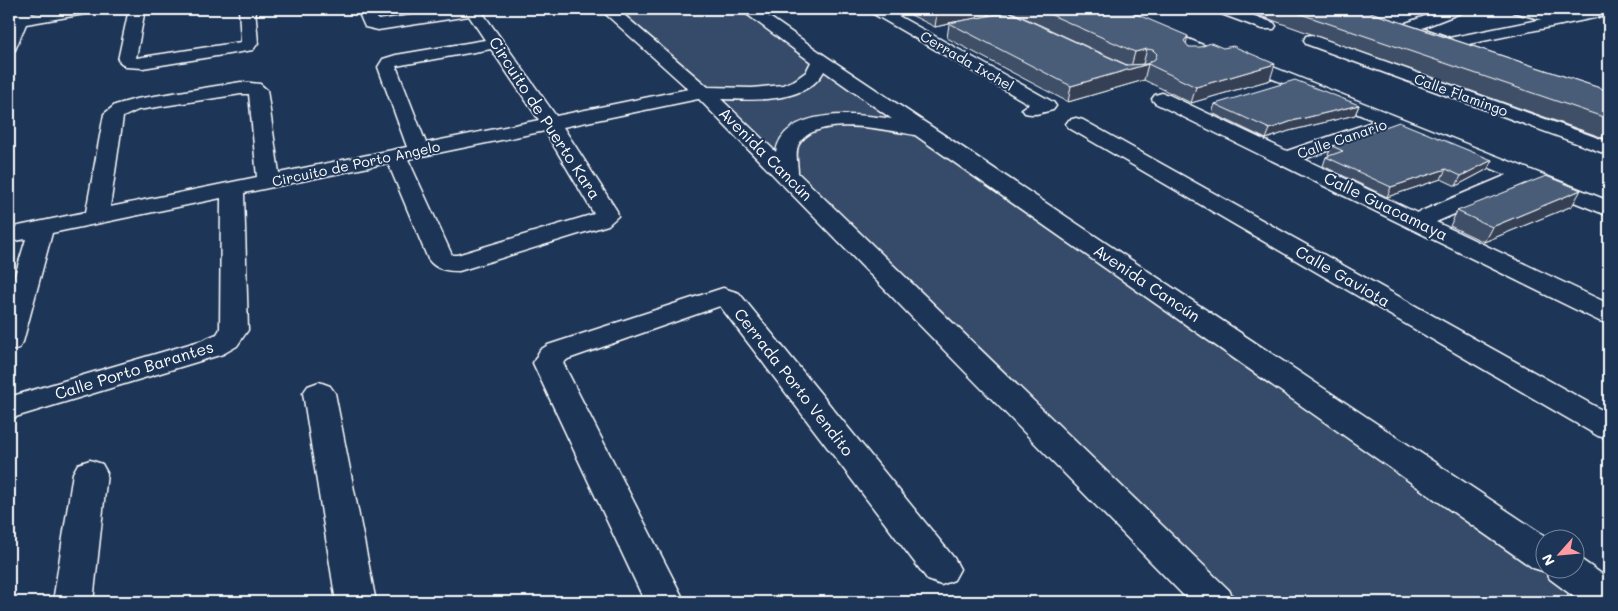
<svg xmlns="http://www.w3.org/2000/svg" width="1618" height="611" font-family="Mali,sans-serif">
  <rect width="100%" height="100%" fill="#1d3557"/>
  <filter id="ink" filterUnits="userSpaceOnUse"><feTurbulence type="fractalNoise" baseFrequency=".02" numOctaves="2"/><feDisplacementMap in="SourceGraphic" scale="10" xChannelSelector="R" yChannelSelector="G"/><feConvolveMatrix kernelMatrix="1 2 1 2 8 2 1 2 1" color-interpolation-filters="sRGB"/></filter>
  <g filter="url(#ink)">
    <path fill="#364b69" stroke="#9aa5b4" d="M 608,9 L 748,9 L 1546,568 L 1562,569 L 1609,602 L 1218,602 L 687,79 Z"/>
    <g fill="none" stroke-linecap="round" stroke-linejoin="round">
      <defs>
        <g id="minor">
          <path d="M 17,9 L 33,9 L 31,14 L 61,9 L 93,9 L 90,12 L 85,14 L 26,24 L 15,50 L 9,51 L 9,28 Z"/>
          <path d="M 129,9 L 145,9 L 136,58 L 241,42 L 239,9 L 255,9 L 258,43 L 253,50 L 247,51 L 143,68 L 126,67 L 118,60 Z"/>
          <path d="M 357,9 L 373,9 L 378,20 L 457,9 L 480,9 L 556,116 L 703,86 L 710,88 L 712,92 L 710,96 L 703,98 L 563,127 L 617,211 L 618,216 L 608,225 L 459,271 C 447,271 436,270 428,259 L 388,163 L 244,193 L 248,330 L 237,346 L 223,354 L 9,419 L 9,397 L 203,340 L 217,334 L 220,329 L 221,198 L 52,233 L 23,342 L 19,348 L 9,351 L 9,295 L 26,239 L 9,242 L 9,228 L 86,212 L 104,114 L 115,105 L 136,99 L 241,82 L 260,84 L 267,90 L 279,173 L 407,147 L 378,67 L 383,59 L 396,55 L 485,40 L 469,16 L 378,30 L 365,27 ZM 491,49 L 539,120 L 426,143 L 396,66 ZM 241,94 L 249,94 L 257,177 L 110,207 L 123,117 L 138,110 ZM 545,131 L 594,214 L 457,255 L 452,255 L 408,159 Z"/>
          <path d="M 867,9 L 886,9 L 1053,102 L 1056,106 L 1053,110 C 1043,112 1035,116 1025,113 L 1022,109 L 1029,104 L 870,12 Z"/>
          <path d="M 981,9 L 1001,9 L 1038,27 L 1040,30 L 1038,33 L 1026,33 L 984,12 Z"/>
          <path d="M 1095,9 L 1116,9 L 1210,48 L 1213,52 C 1207,59 1193,62 1185,60 L 1182,56 L 1188,51 L 1098,12 Z"/>
          <path d="M 1213,9 L 1235,9 L 1274,23 L 1276,26 L 1274,29 L 1262,29 L 1216,12 Z"/>
          <path d="M 1444,9 L 1466,9 L 1463,12 L 1422,28 L 1448,37 L 1450,41 L 1448,45 L 1436,45 L 1405,32 L 1403,29 L 1406,23 Z"/>
          <path d="M 1510,9 L 1536,9 L 1567,17 L 1569,20 L 1567,23 L 1561,25 L 1513,12 Z"/>
          <path d="M 1312,35 L 1609,142 L 1609,155 L 1306,44 L 1304,40 L 1306,36 Z"/>
          <path d="M 1245,56 L 1609,201 L 1609,216 L 1526,183 L 1436,222 L 1609,304 L 1609,323 L 1599,321 L 1155,103 L 1152,99 L 1155,95 L 1162,93 L 1169,95 L 1287,151 L 1375,121 L 1239,65 L 1236,61 L 1239,57 ZM 1393,128 L 1507,175 L 1417,213 L 1304,159 Z"/>
          <path d="M 1076,118 L 1083,120 L 1609,414 L 1609,439 L 1598,436 L 1069,128 L 1066,124 L 1069,120 Z"/>
          <path d="M 723,288 L 739,293 L 954,558 L 960,569 L 954,580 L 941,585 L 928,580 L 720,306 L 568,359 L 563,363 L 685,602 L 645,602 L 533,363 L 540,350 L 548,345 Z"/>
          <path d="M 319,382 L 330,386 L 335,393 L 376,602 L 336,602 L 303,393 L 308,386 Z"/>
          <path d="M 90,460 L 102,464 L 107,473 L 93,602 L 53,602 L 73,473 L 78,464 Z"/>
        </g>
        <g id="major">
          <path d="M 600,9 L 617,9 L 708,87 L 752,88 L 783,85 L 795,80 L 806,72 L 811,62 L 740,9 L 758,9 L 827,57 L 1548,538 L 1546,538 L 1546,568 L 1576,568 L 1576,556 L 1609,579 L 1609,602 L 1581,602 L 1550,579 L 1546,572 L 1533,568 L 915,135 C 887,130 813,113 798,146 C 795,154 798,165 798,173 L 1229,590 L 1235,602 L 1190,602 L 696,96 ZM 824,71 L 892,119 C 859,114 784,106 776,152 L 721,99 C 751,100 807,104 824,71 Z"/>
          <path d="M 1592,9 L 1609,9 L 1609,15 L 1449,48 L 1443,47 L 1441,43 L 1443,39 L 1449,38 Z"/>
        </g>
      </defs>
      <use href="#minor" stroke="#fff" stroke-width="3"/>
      <use href="#major" stroke="#fff" stroke-width="3"/>
      <use href="#minor" fill="#1d3557" fill-rule="evenodd"/>
      <use href="#major" fill="#1d3557" fill-rule="evenodd"/>
    </g>
    <g fill="#405068" stroke="#fff">
      <path d="M 899,9 L 989,9 L 988,16 L 1127,65 L 1005,9 L 1124,9 L 1186,44 L 1189,47 L 1270,80 L 1191,103 L 1144,80 L 1068,102 L 947,38 L 949,24 L 935,27 Z"/>
      <path d="M 1241,9 L 1361,9 L 1609,91 L 1609,140 Z"/>
      <path d="M 1215,104 L 1359,105 L 1355,115 L 1289,131 L 1266,139 L 1212,113 Z"/>
      <path d="M 1332,146 L 1492,160 L 1488,169 L 1456,186 L 1441,179 L 1387,197 L 1323,166 L 1326,157 L 1329,156 L 1328,155 Z"/>
      <path d="M 1572,206 L 1484,242 L 1450,226 L 1457,211 Z"/>
    </g>
    <g fill="#344155" stroke="#fff">
      <path d="M 957,9 L 989,9 L 988,16 L 949,23 L 949,24 L 935,27 L 937,13 Z"/>
      <path d="M 1188,36 L 1184,52 L 1184,41 Z"/>
      <path d="M 1147,49 L 1143,64 L 1131,67 L 1135,52 Z"/>
      <path d="M 1148,64 L 1144,80 L 1068,102 L 1071,86 Z"/>
      <path d="M 1275,64 L 1270,80 L 1191,103 L 1196,87 Z"/>
      <path d="M 1359,105 L 1355,115 L 1289,131 L 1266,139 L 1270,129 L 1292,121 Z"/>
      <path d="M 1492,160 L 1488,169 L 1456,186 L 1461,176 Z"/>
      <path d="M 1446,169 L 1441,179 L 1387,197 L 1391,187 Z"/>
      <path d="M 1581,190 L 1572,206 L 1484,242 L 1492,227 Z"/>
    </g>
    <g fill="#4a5d79" stroke="#fff">
      <path d="M 928,9 L 957,9 L 937,13 Z"/>
      <path d="M 1038,9 L 1124,9 L 1188,36 L 1184,41 L 1189,47 L 1200,47 L 1211,43 L 1223,48 L 1233,46 L 1275,64 L 1196,87 L 1148,64 L 1071,86 L 949,23 L 1010,12 L 1126,65 L 1147,64 L 1155,59 L 1157,54 L 1153,50 L 1147,49 L 1135,52 Z"/>
      <path d="M 1286,9 L 1360,9 L 1609,91 L 1609,119 Z"/>
      <path d="M 1295,80 L 1359,105 L 1292,121 L 1270,129 L 1215,104 Z"/>
      <path d="M 1399,122 L 1492,160 L 1461,176 L 1446,169 L 1391,187 L 1326,157 L 1343,151 L 1332,146 Z"/>
      <path d="M 1546,176 L 1581,190 L 1492,227 L 1457,211 Z"/>
    </g>
  </g>
  <g text-anchor="middle" stroke-width="4" stroke-linejoin="round" paint-order="stroke">
    <g font-size="14" fill="#fff" stroke="#1d3557">
      <text transform="translate(967 61) rotate(30)" y="5">Cerrada Ixchel</text>
      <text transform="translate(1461 95) rotate(20)" y="5">Calle Flamingo</text>
      <text transform="translate(1342 139) rotate(-19)" y="5">Calle Canario</text>
      <text transform="translate(356 164) rotate(-12)" y="5">Circuito de Porto Angelo</text>
    </g>
    <g font-size="16" fill="#fff" stroke="#1d3557">
      <text transform="translate(545 118) rotate(57)" y="6">Circuito de Puerto Kara</text>
      <text transform="translate(766 154) rotate(45)" y="6">Avenida Cancún</text>
      <text transform="translate(1386 206) rotate(26)" y="6">Calle Guacamaya</text>
      <text transform="translate(1343 276) rotate(30)" y="6">Calle Gaviota</text>
      <text transform="translate(1147 283) rotate(34)" y="6">Avenida Cancún</text>
      <text transform="translate(134 370) rotate(-17)" y="6">Calle Porto Barantes</text>
      <text transform="translate(794 382) rotate(52)" y="6">Cerrada Porto Vendito</text>
    </g>
  </g>
  <rect width="1618" height="611" fill="none" stroke="#1d3557" stroke-width="30"/>
  <rect x="15" y="15" width="1588" height="581" fill="none" stroke="#fff" stroke-width="2" filter="url(#ink)"/>
  <g transform="translate(1560 554) rotate(243)"><circle r="24" fill="#1d3557" stroke="#77869a"/>
  <path d="M0-4L9 19L0 12L-9 19Z" fill="#ff9aa2"/>
  <text y="-8" font-size="14" font-weight="bold" text-anchor="middle" fill="#ffffff">N</text>
  </g>
</svg>
